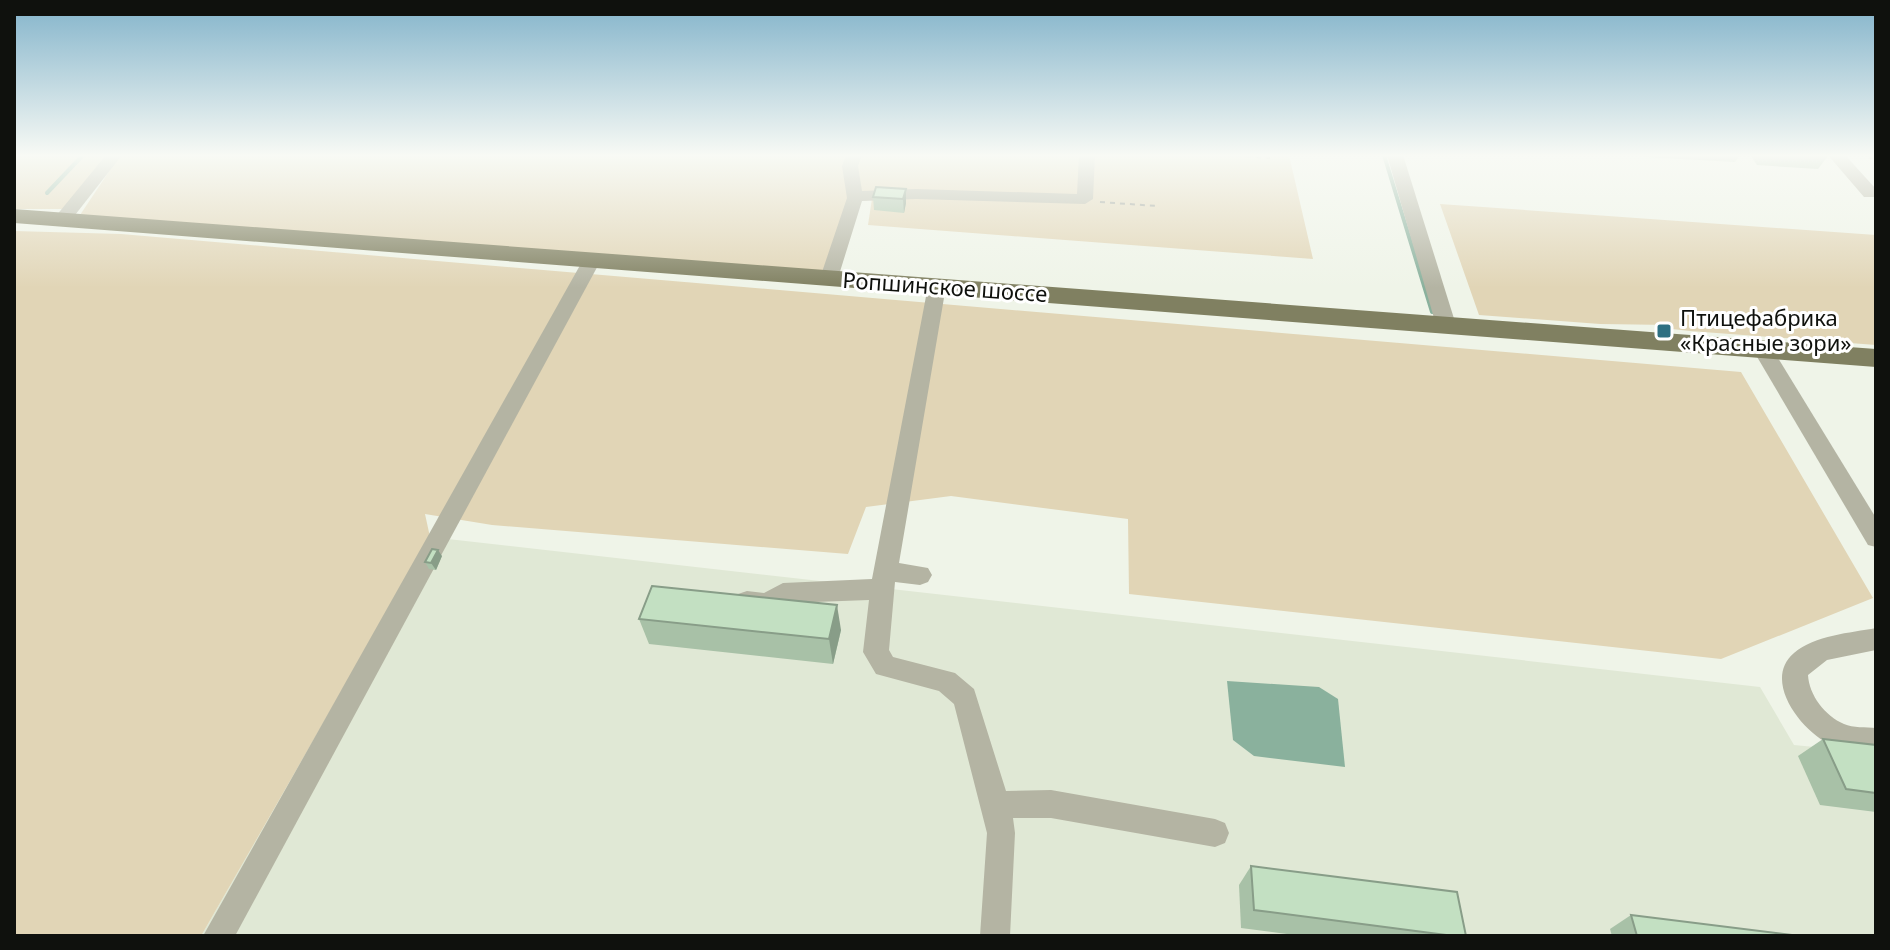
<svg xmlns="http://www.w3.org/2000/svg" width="1890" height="950" font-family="'Noto Sans',sans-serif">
  <rect width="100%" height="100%" fill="#eff4e8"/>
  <path fill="#e0e8d5" d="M 430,537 L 1760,687 L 1794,745 L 1876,753 L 1876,936 L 201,936 Z"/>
  <g fill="#e1d5b6">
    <path d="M 14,155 L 109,155 L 65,209 L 14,209 Z"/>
    <path d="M 120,155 L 1289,155 L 1313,259 L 868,225 L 873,192 L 860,191 L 834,273 L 80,215 Z"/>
    <path d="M 1440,204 L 1876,235 L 1876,345 L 1690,331 L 1672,329 L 1670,325 L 1600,324 L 1479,315 Z"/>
    <path d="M 14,231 L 121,234 L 1741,372 L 1873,598 L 1721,659 L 1129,594 L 1128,519 L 951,496 L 866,507 L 848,554 L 492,525 L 425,514 L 430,537 L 201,936 L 14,936 Z"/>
  </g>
  <path fill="#8ab19d" d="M 1227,681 L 1319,687 L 1338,699 L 1345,767 L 1254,756 L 1233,740 Z"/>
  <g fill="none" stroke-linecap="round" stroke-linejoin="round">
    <g stroke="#8ab19d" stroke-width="4">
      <path d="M 1384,155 L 1432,312"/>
      <path d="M 47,193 L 83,155"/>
    </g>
    <g stroke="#979b92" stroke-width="2" stroke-dasharray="5 5" stroke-linecap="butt">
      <path d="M 1226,155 L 1270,158"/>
      <path d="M 1868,155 L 1876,165"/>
      <path d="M 1100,202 L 1157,206"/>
    </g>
    <g fill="#b4b4a3" fill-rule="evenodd">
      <path d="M 106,155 L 122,155 L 68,224 L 56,224 L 53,220 L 56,216 Z"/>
      <path d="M 846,155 L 862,155 L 858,166 L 862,191 L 916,189 L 1077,194 L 1079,155 L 1095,155 L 1093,199 L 1085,204 L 916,199 L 862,201 L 838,278 L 829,284 L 820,278 L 847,198 L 842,166 Z"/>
      <path d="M 1387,155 L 1403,155 L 1456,325 L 1453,329 L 1446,331 L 1436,325 Z"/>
      <path d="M 1828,155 L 1845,155 L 1876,189 L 1876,197 L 1864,197 Z"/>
      <path d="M 592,254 L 601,260 L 235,936 L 203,936 L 583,260 Z"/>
      <path d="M 937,280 L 946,286 L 899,563 L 928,568 L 932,575 L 928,582 L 920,585 L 895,582 L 889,650 L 893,657 L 955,673 L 974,689 L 1006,791 L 1051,790 L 1215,819 L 1225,823 L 1229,833 L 1225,843 L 1215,847 L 1051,818 L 1013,818 L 1015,833 L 1010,936 L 980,936 L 987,833 L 954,704 L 939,691 L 876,674 L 863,652 L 869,600 L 788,603 L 767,614 L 738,608 L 735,601 L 738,594 L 747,591 L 764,593 L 783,583 L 872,579 L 928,286 Z"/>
      <path d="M 1763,343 L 1770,345 L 1876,518 L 1876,547 L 1868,545 L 1753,350 Z"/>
      <path d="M 1876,628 L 1876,650 L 1827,660 L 1808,675 C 1809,695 1825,716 1844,724 C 1853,728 1866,727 1876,728 L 1876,752 C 1859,751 1844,751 1828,743 C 1801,730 1762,680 1794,653 C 1815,635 1850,633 1876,628 Z"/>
    </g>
    <path fill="#808061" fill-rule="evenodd" d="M 14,209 L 1876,349 L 1876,367 L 14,223 Z"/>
  </g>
  <g fill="#a8c1a7">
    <path d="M 1644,155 L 1740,155 L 1735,162 L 1645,157 Z"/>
    <path d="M 1750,155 L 1827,155 L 1828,156 L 1818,169 L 1757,165 Z"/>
    <path d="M 906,189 L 906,203 L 904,213 L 874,210 L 873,197 Z"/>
    <path d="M 442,556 L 436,570 L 429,569 L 425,562 Z"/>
    <path d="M 639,619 L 841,630 L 833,664 L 649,644 Z"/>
    <path d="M 1823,739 L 1876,745 L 1876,812 L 1820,805 L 1798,756 Z"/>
    <path d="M 1251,866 L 1466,936 L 1302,936 L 1241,928 L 1239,885 Z"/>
    <path d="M 1631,915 L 1800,936 L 1612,936 L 1610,929 Z"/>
  </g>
  <g fill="#889d88">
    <path d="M 906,189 L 906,203 L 904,213 L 903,199 Z"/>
    <path d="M 438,550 L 442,556 L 436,570 L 431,563 Z"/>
    <path d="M 837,605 L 841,630 L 833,664 L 829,639 Z"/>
  </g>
  <g fill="#c3e0c2" stroke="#889d88" stroke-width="2">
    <path d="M 876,187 L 906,189 L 903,199 L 873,197 Z"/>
    <path d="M 432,549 L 438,550 L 431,563 L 425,562 Z"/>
    <path d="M 652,586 L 837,605 L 829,639 L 639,619 Z"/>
    <path d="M 1823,739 L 1876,745 L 1876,793 L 1846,789 Z"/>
    <path d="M 1251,866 L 1457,892 L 1466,936 L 1454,936 L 1254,910 Z"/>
    <path d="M 1631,915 L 1800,936 L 1637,936 Z"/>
  </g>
  <linearGradient id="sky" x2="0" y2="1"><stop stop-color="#82b3ca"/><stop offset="0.54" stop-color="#f8faf5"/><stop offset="1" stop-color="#f8faf5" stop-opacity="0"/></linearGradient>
  <rect width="1890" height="288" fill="url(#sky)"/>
  <rect fill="#2e7082" stroke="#fff" stroke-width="3" x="1656" y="323" width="16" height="16" rx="4"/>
  <g text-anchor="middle" stroke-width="6" stroke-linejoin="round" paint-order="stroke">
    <g font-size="22" fill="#0f110d" stroke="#fff">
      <text transform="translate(945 287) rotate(4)" y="8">Ропшинское шоссе</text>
    </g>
    <g font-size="22" fill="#0f110d" stroke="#fff" text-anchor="start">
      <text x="1680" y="326">Птицефабрика<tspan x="1680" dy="25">«Красные зори»</tspan></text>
    </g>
  </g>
  <rect width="1890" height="950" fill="none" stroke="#0f110d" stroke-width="32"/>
</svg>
